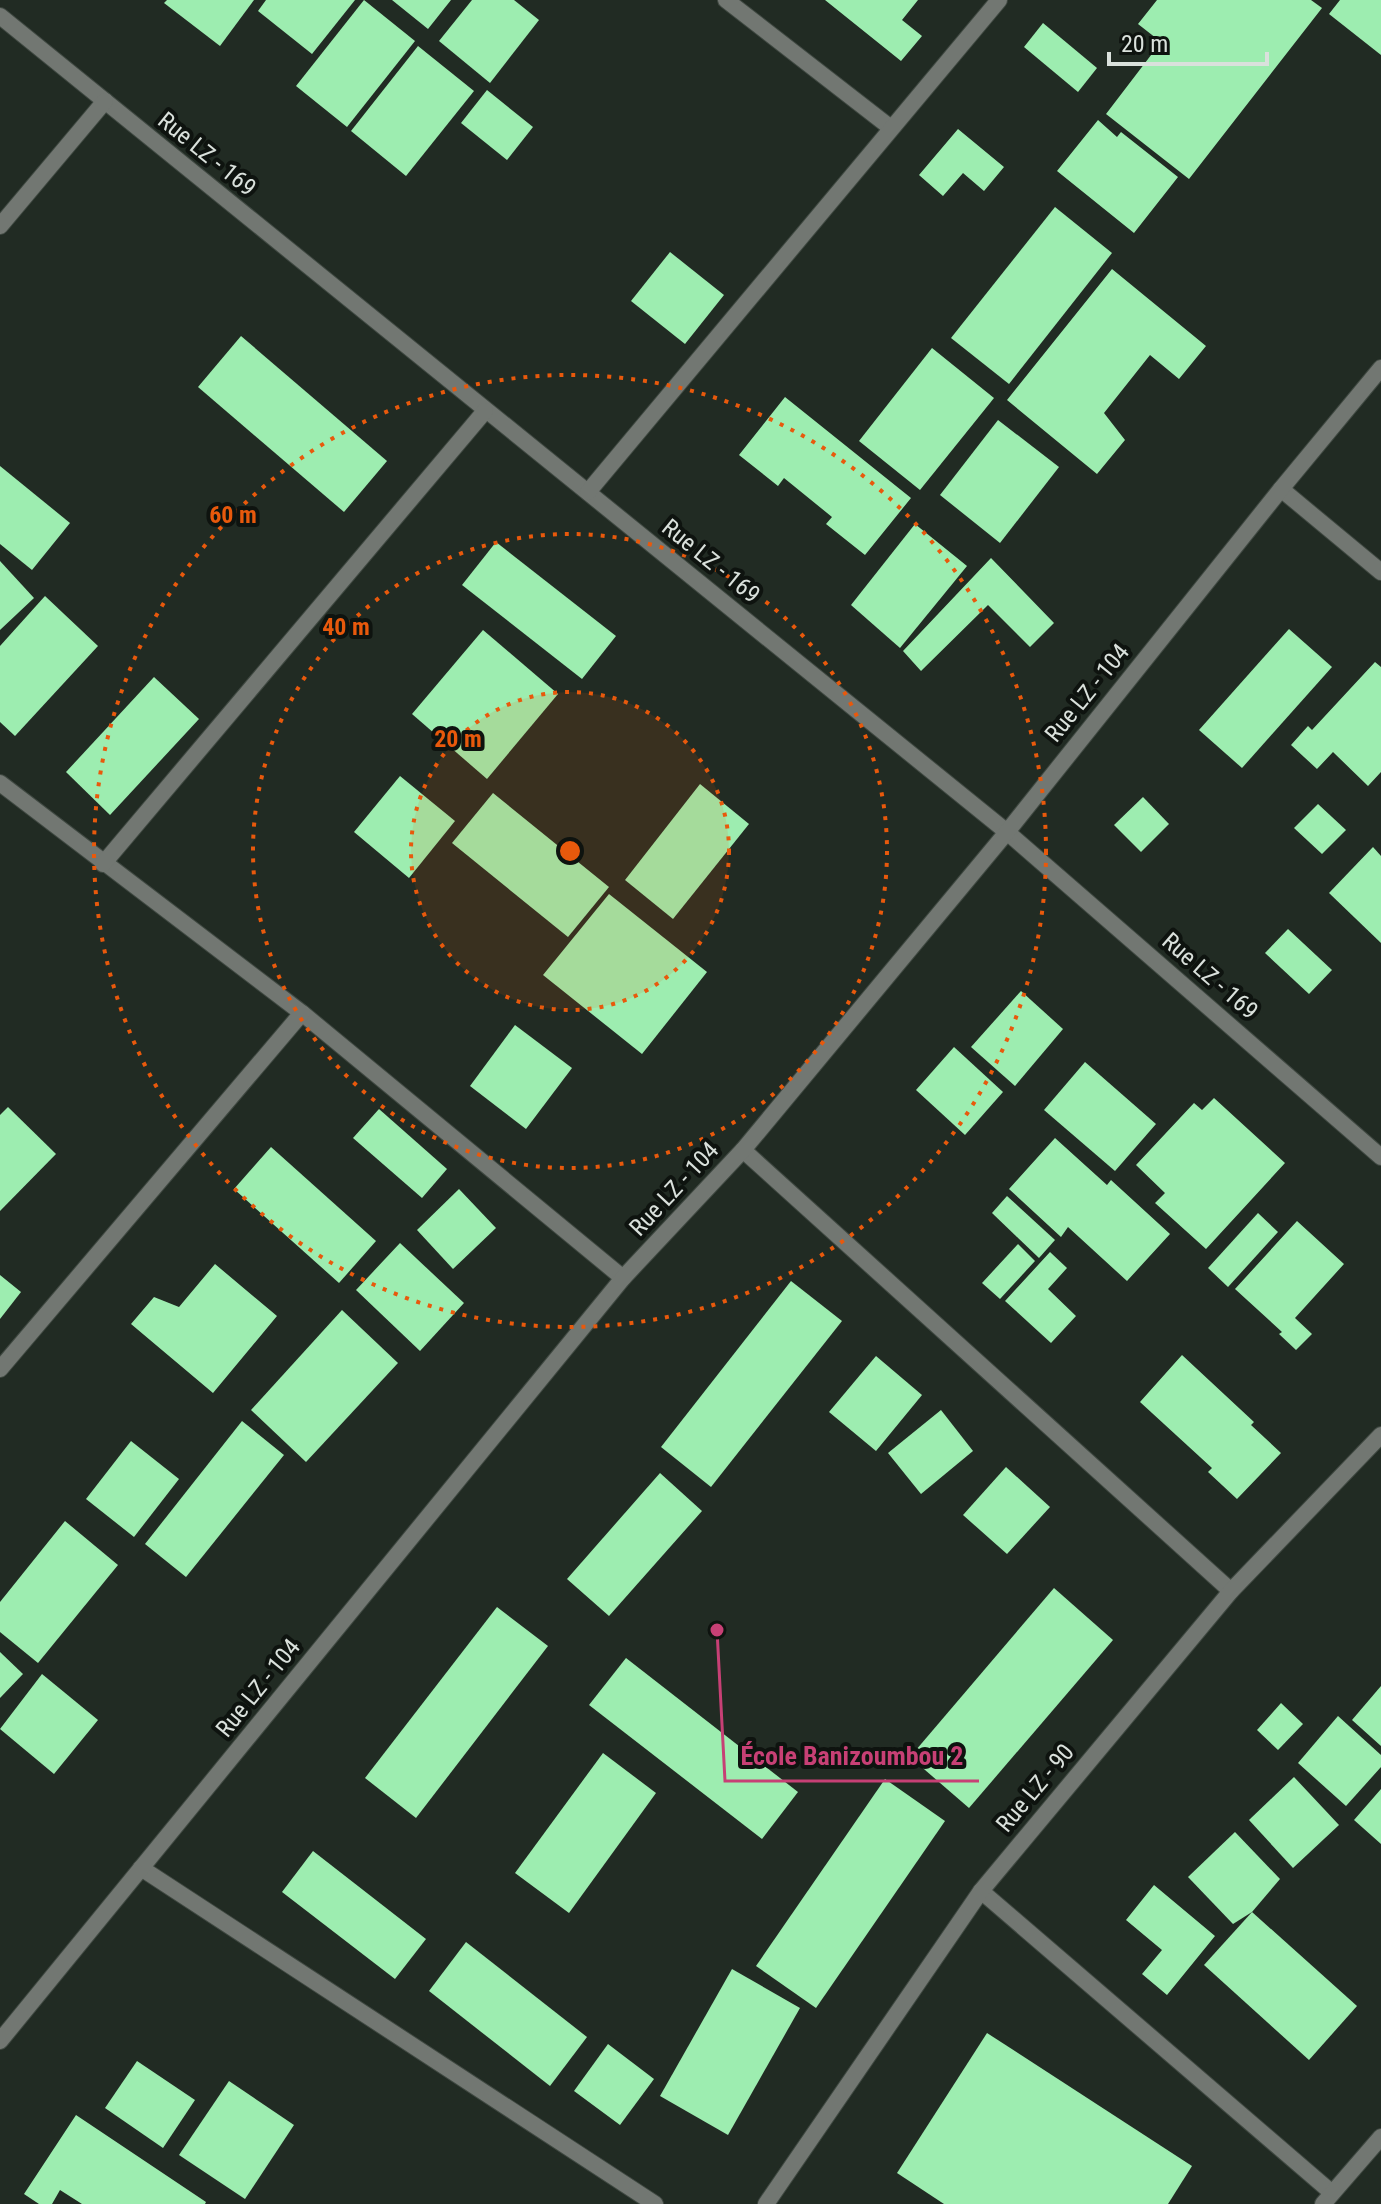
<svg xmlns="http://www.w3.org/2000/svg" width="1381" height="2204" font-family="'Roboto Condensed',sans-serif">
  <rect width="100%" height="100%" fill="#212b23"/>
  <g fill="#9dedb0">
    <path d="M 167,0 L 254,0 L 220,46 L 164,3 Z"/>
    <path d="M 266,0 L 355,0 L 312,54 L 258,11 Z"/>
    <path d="M 364,0 L 415,41 L 347,127 L 296,86 Z"/>
    <path d="M 392,0 L 451,0 L 428,29 Z"/>
    <path d="M 472,0 L 514,0 L 539,20 L 490,83 L 439,41 Z"/>
    <path d="M 825,0 L 918,0 L 902,20 L 922,36 L 901,61 Z"/>
    <path d="M 1157,0 L 1311,0 L 1322,8 L 1189,179 L 1106,114 L 1161,42 L 1138,24 Z"/>
    <path d="M 1340,0 L 1381,0 L 1381,55 L 1329,14 Z"/>
    <path d="M 1043,23 L 1097,68 L 1078,92 L 1024,47 Z"/>
    <path d="M 418,46 L 474,91 L 406,176 L 351,131 Z"/>
    <path d="M 487,90 L 533,127 L 507,160 L 461,123 Z"/>
    <path d="M 1098,120 L 1117,137 L 1121,132 L 1178,177 L 1134,233 L 1057,171 Z"/>
    <path d="M 958,129 L 1004,167 L 984,191 L 963,173 L 943,196 L 919,175 Z"/>
    <path d="M 1055,207 L 1112,253 L 1009,384 L 951,338 Z"/>
    <path d="M 670,252 L 724,295 L 685,344 L 631,301 Z"/>
    <path d="M 1112,269 L 1206,346 L 1179,379 L 1150,355 L 1104,413 L 1125,440 L 1097,474 L 1007,400 Z"/>
    <path d="M 241,336 L 387,461 L 344,512 L 198,387 Z"/>
    <path d="M 932,348 L 994,398 L 920,490 L 859,441 Z"/>
    <path d="M 785,397 L 911,498 L 865,555 L 826,524 L 832,517 L 784,478 L 778,486 L 739,455 Z"/>
    <path d="M 998,420 L 1059,467 L 1000,543 L 940,495 Z"/>
    <path d="M 0,466 L 70,523 L 32,570 L 0,544 Z"/>
    <path d="M 915,524 L 967,566 L 900,648 L 851,605 Z"/>
    <path d="M 496,542 L 616,636 L 582,679 L 462,585 Z"/>
    <path d="M 991,558 L 1054,623 L 1030,647 L 988,605 L 921,671 L 903,651 Z"/>
    <path d="M 0,561 L 34,598 L 0,630 Z"/>
    <path d="M 45,596 L 98,646 L 15,736 L 0,722 L 0,646 Z"/>
    <path d="M 1289,629 L 1332,667 L 1242,768 L 1199,730 Z"/>
    <path d="M 483,630 L 558,694 L 487,779 L 412,714 Z"/>
    <path d="M 1375,662 L 1381,667 L 1381,772 L 1368,786 L 1333,752 L 1317,769 L 1291,745 L 1308,726 L 1312,730 Z"/>
    <path d="M 154,677 L 199,719 L 110,815 L 66,772 Z"/>
    <path d="M 400,776 L 455,821 L 409,878 L 354,832 Z"/>
    <path d="M 700,784 L 749,824 L 673,919 L 625,880 Z"/>
    <path d="M 493,793 L 609,887 L 568,937 L 452,843 Z"/>
    <path d="M 1143,797 L 1169,824 L 1141,852 L 1114,825 Z"/>
    <path d="M 1318,804 L 1346,830 L 1322,854 L 1294,828 Z"/>
    <path d="M 1373,847 L 1381,856 L 1381,943 L 1329,893 Z"/>
    <path d="M 609,894 L 707,972 L 642,1054 L 543,975 Z"/>
    <path d="M 1288,929 L 1332,970 L 1309,994 L 1265,953 Z"/>
    <path d="M 1021,991 L 1063,1029 L 1015,1086 L 971,1047 Z"/>
    <path d="M 515,1025 L 572,1068 L 526,1129 L 470,1086 Z"/>
    <path d="M 954,1047 L 1003,1092 L 965,1135 L 916,1090 Z"/>
    <path d="M 1085,1062 L 1156,1124 L 1115,1171 L 1044,1110 Z"/>
    <path d="M 1214,1098 L 1285,1163 L 1206,1249 L 1155,1203 L 1165,1193 L 1136,1165 L 1194,1103 L 1202,1110 Z"/>
    <path d="M 8,1107 L 56,1154 L 0,1211 L 0,1115 Z"/>
    <path d="M 379,1109 L 447,1169 L 422,1198 L 353,1138 Z"/>
    <path d="M 1055,1138 L 1107,1185 L 1111,1180 L 1170,1234 L 1127,1281 L 1068,1227 L 1061,1237 L 1009,1189 Z"/>
    <path d="M 271,1147 L 376,1241 L 339,1283 L 234,1189 Z"/>
    <path d="M 459,1189 L 496,1228 L 453,1269 L 417,1230 Z"/>
    <path d="M 1007,1196 L 1055,1240 L 1039,1258 L 992,1213 Z"/>
    <path d="M 1258,1213 L 1278,1232 L 1228,1287 L 1208,1268 Z"/>
    <path d="M 1297,1221 L 1344,1264 L 1295,1318 L 1312,1334 L 1296,1350 L 1279,1334 L 1282,1332 L 1235,1289 Z"/>
    <path d="M 400,1243 L 464,1303 L 420,1351 L 356,1290 Z"/>
    <path d="M 1018,1244 L 1035,1261 L 1000,1299 L 982,1283 Z"/>
    <path d="M 1050,1252 L 1067,1268 L 1048,1289 L 1076,1316 L 1051,1343 L 1005,1301 Z"/>
    <path d="M 215,1264 L 277,1316 L 213,1393 L 131,1324 L 154,1297 L 179,1307 Z"/>
    <path d="M 0,1275 L 21,1292 L 0,1319 Z"/>
    <path d="M 791,1281 L 842,1321 L 711,1487 L 661,1447 Z"/>
    <path d="M 342,1310 L 398,1363 L 306,1462 L 251,1410 Z"/>
    <path d="M 1182,1355 L 1254,1422 L 1251,1425 L 1281,1453 L 1237,1499 L 1208,1472 L 1212,1468 L 1140,1402 Z"/>
    <path d="M 876,1356 L 922,1395 L 876,1451 L 829,1412 Z"/>
    <path d="M 941,1410 L 973,1451 L 921,1494 L 888,1453 Z"/>
    <path d="M 242,1421 L 284,1455 L 186,1577 L 145,1544 Z"/>
    <path d="M 131,1441 L 179,1479 L 134,1537 L 86,1499 Z"/>
    <path d="M 1006,1467 L 1050,1507 L 1007,1554 L 963,1515 Z"/>
    <path d="M 660,1473 L 702,1511 L 609,1616 L 567,1579 Z"/>
    <path d="M 65,1521 L 118,1565 L 38,1663 L 0,1632 L 0,1602 Z"/>
    <path d="M 1054,1588 L 1113,1640 L 969,1808 L 910,1757 Z"/>
    <path d="M 497,1607 L 548,1646 L 416,1818 L 365,1778 Z"/>
    <path d="M 0,1652 L 23,1674 L 0,1698 Z"/>
    <path d="M 626,1658 L 798,1792 L 762,1839 L 589,1705 Z"/>
    <path d="M 42,1674 L 98,1720 L 54,1774 L 0,1729 Z"/>
    <path d="M 1381,1686 L 1381,1746 L 1352,1720 Z"/>
    <path d="M 1281,1703 L 1303,1724 L 1278,1750 L 1257,1730 Z"/>
    <path d="M 1338,1716 L 1381,1755 L 1381,1767 L 1346,1806 L 1298,1763 Z"/>
    <path d="M 603,1753 L 656,1793 L 569,1913 L 515,1873 Z"/>
    <path d="M 1294,1777 L 1339,1825 L 1293,1868 L 1249,1820 Z"/>
    <path d="M 885,1779 L 945,1821 L 816,2008 L 756,1966 Z"/>
    <path d="M 1381,1789 L 1381,1844 L 1354,1820 Z"/>
    <path d="M 1235,1832 L 1280,1879 L 1252,1912 L 1233,1924 L 1188,1877 Z"/>
    <path d="M 313,1851 L 426,1939 L 395,1979 L 282,1892 Z"/>
    <path d="M 1154,1885 L 1215,1936 L 1167,1995 L 1142,1974 L 1162,1950 L 1126,1920 Z"/>
    <path d="M 1252,1912 L 1357,2006 L 1309,2060 L 1204,1965 Z"/>
    <path d="M 466,1942 L 587,2037 L 550,2086 L 429,1991 Z"/>
    <path d="M 732,1969 L 800,2008 L 728,2135 L 660,2096 Z"/>
    <path d="M 987,2033 L 1192,2166 L 1168,2204 L 944,2204 L 897,2173 Z"/>
    <path d="M 608,2044 L 654,2079 L 620,2125 L 574,2091 Z"/>
    <path d="M 137,2061 L 195,2100 L 163,2148 L 105,2108 Z"/>
    <path d="M 229,2081 L 294,2125 L 245,2199 L 179,2155 Z"/>
    <path d="M 76,2115 L 206,2202 L 205,2204 L 82,2204 L 60,2190 L 52,2204 L 39,2204 L 24,2194 Z"/>
  </g>
  <g fill="none" stroke-linecap="round" stroke-linejoin="round">
    <defs>
      <g id="minor">
        <path d="M 726,0 L 891,128"/>
        <path d="M 0,16 L 1007,832 L 1381,1157"/>
        <path d="M 0,226 L 105,101"/>
        <path d="M 1281,489 L 1381,572"/>
        <path d="M 588,492 L 999,0"/>
        <path d="M 0,783 L 302,1013 L 623,1278"/>
        <path d="M 103,864 L 485,411"/>
        <path d="M 743,1150 L 1231,1591"/>
        <path d="M 0,1369 L 302,1013"/>
        <path d="M 141,1868 L 655,2204"/>
        <path d="M 981,1891 L 1331,2192"/>
        <path d="M 0,2041 L 623,1278 L 743,1150 L 1007,832 L 1281,489 L 1381,368"/>
        <path d="M 766,2204 L 981,1891 L 1231,1591 L 1381,1435"/>
        <path d="M 1323,2204 L 1381,2137"/>
      </g>
    </defs>
    <use href="#minor" stroke="#3f4841" stroke-width="18"/>
    <use href="#minor" stroke="#727772" stroke-width="16"/>
  </g>
  <circle cx="570" cy="851" r="159" fill="#e8590c" fill-opacity=".12"/>
  <g fill="none" stroke="#e8590c" stroke-width="4" stroke-dasharray="4 8">
    <circle cx="570" cy="851" r="159"/>
    <circle cx="570" cy="851" r="317"/>
    <circle cx="570" cy="851" r="476"/>
  </g>
  <g text-anchor="middle" stroke-width="8" stroke-linejoin="round" paint-order="stroke">
    <g font-size="24" fill="#dae1dc" stroke="#0e130f">
      <text transform="translate(207 154) rotate(39)" y="8">Rue LZ - 169</text>
      <text transform="translate(711 561) rotate(39)" y="8">Rue LZ - 169</text>
      <text transform="translate(1087 693) rotate(-51)" y="8">Rue LZ - 104</text>
      <text transform="translate(1210 976) rotate(41)" y="8">Rue LZ - 169</text>
      <text transform="translate(674 1189) rotate(-47)" y="8">Rue LZ - 104</text>
      <text transform="translate(258 1688) rotate(-51)" y="8">Rue LZ - 104</text>
      <text transform="translate(1035 1788) rotate(-50)" y="8">Rue LZ - 90</text>
    </g>
  </g>
  <circle cx="570" cy="851" r="12" fill="#e8590c" stroke="#0e130f" stroke-width="4"/>
  <g font-size="24" text-anchor="middle" font-weight="bold" fill="#e8590c" stroke="#0e130f" stroke-width="8" stroke-linejoin="round" paint-order="stroke">
    <text x="233" y="523">60 m</text>
    <text x="346" y="635">40 m</text>
    <text x="458" y="747">20 m</text>
  </g>
  <path fill="none" stroke="#c74075" stroke-width="3" d="M717 1630L725 1781H979"/>
  <circle fill="#c74075" stroke="#0e130f" stroke-width="3" cx="717" cy="1630" r="8"/>
  <g font-size="26" text-anchor="middle" font-weight="bold" fill="#c74075" stroke="#0e130f" stroke-width="8" stroke-linejoin="round" paint-order="stroke">
    <text x="852" y="1765">École Banizoumbou 2</text>
  </g>
  <path d="M1109 52v12h158v-12" fill="none" stroke="#dae1dc" stroke-width="4"/>
  <text x="1121" y="52" font-size="24" fill="#dae1dc" stroke="#0e130f" stroke-width="6" paint-order="stroke">20 m</text>
</svg>
